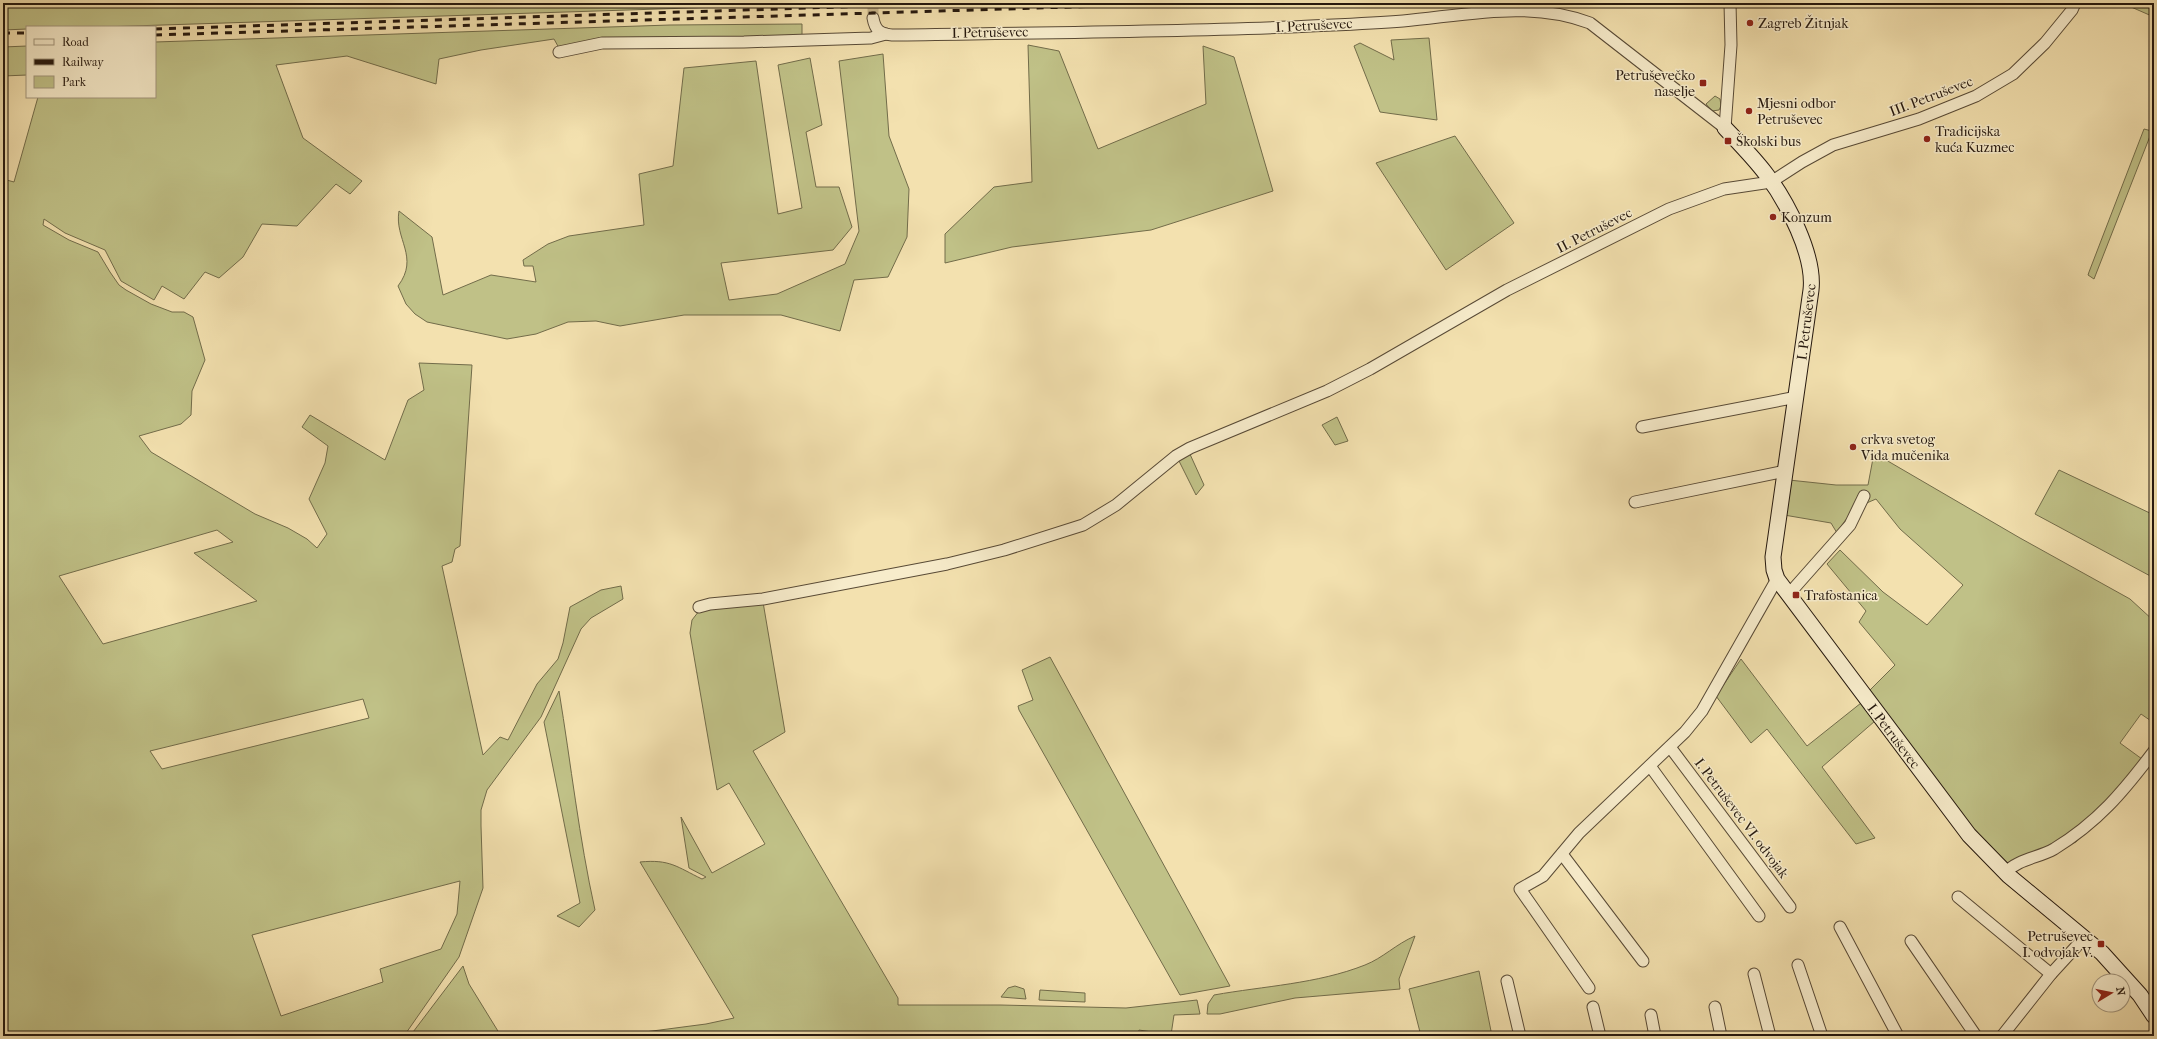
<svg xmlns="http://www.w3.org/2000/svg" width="2157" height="1039" font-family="'IM FELL French Canon',serif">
  <rect width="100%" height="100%" fill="#f3e1af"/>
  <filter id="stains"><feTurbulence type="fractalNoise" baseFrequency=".005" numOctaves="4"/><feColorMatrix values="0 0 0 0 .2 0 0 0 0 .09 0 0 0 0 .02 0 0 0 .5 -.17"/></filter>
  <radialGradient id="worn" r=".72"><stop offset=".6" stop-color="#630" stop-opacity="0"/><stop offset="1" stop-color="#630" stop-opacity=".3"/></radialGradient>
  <g fill="#c0c187" stroke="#726c4a" fill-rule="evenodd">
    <path d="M 3,3 L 845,3 L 101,27 L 27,27 L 27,29 L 3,30 Z"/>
    <path d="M 2122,3 L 2154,3 L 2154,17 Z"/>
    <path d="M 802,24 L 802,38 L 559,48 L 554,39 L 481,50 L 439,59 L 436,84 L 347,56 L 276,65 L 303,138 L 362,181 L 350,194 L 336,184 L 297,226 L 262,224 L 243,257 L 219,278 L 205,272 L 184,299 L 162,286 L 154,300 L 121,281 L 105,250 L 65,233 L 44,219 L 43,225 L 69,240 L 98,252 L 110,272 L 119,285 L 126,290 L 151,304 L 172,312 L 184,312 L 193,317 L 205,360 L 192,391 L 191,415 L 181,424 L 139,436 L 151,452 L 255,514 L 288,528 L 307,539 L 317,548 L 327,534 L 309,499 L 325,463 L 328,446 L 302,427 L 310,415 L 385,460 L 408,400 L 424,390 L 419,363 L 472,365 L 460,546 L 455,549 L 452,562 L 442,566 L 483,755 L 500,737 L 508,740 L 537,684 L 558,659 L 563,643 L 570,607 L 601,590 L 621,586 L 623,599 L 591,618 L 581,629 L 541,717 L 487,790 L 481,810 L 481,826 L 483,888 L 459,957 L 404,1036 L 3,1036 L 3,179 L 14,182 L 38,97 L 155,97 L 155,42 L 670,25 ZM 217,530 L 233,542 L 194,553 L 257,601 L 103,644 L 59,576 ZM 363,699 L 369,718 L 162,769 L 150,751 ZM 460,881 L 457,914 L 441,949 L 380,969 L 383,982 L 281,1016 L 252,935 Z"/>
    <path d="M 1429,38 L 1437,120 L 1380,112 L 1354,46 L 1360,43 L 1394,60 L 1391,40 Z"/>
    <path d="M 1028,45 L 1059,51 L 1098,149 L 1206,104 L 1203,46 L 1234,57 L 1273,191 L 1151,230 L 1012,247 L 945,263 L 945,234 L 994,187 L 1032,182 Z"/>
    <path d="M 27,46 L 27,75 L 3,76 L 3,47 Z"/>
    <path d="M 883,54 L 889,136 L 909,189 L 907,237 L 888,277 L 854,280 L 840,331 L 781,315 L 684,315 L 620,326 L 596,321 L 568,322 L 536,334 L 507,339 L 427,322 L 415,314 L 406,304 L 398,286 C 420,257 394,239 399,211 L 432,237 L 443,295 L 491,275 L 536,282 L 533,266 L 524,266 L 523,260 L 548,244 L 569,236 L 644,225 L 639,174 L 673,166 L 684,68 L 756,61 L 778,214 L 802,208 L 778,65 L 810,58 L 822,125 L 806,132 L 816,187 L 839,187 L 852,227 L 833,250 L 721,263 L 729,300 L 777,294 L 845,264 L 859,231 L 839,61 Z"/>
    <path d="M 1715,96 L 1720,99 L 1721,106 L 1719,110 L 1712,111 L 1706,104 Z"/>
    <path d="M 2144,129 L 2152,131 L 2094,279 L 2088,275 L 2089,272 Z"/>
    <path d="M 1455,136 L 1514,223 L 1446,270 L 1376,163 Z"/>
    <path d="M 1337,417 L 1348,441 L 1335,445 L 1322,425 Z"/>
    <path d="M 1189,452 L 1204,485 L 1196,495 L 1178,459 Z"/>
    <path d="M 1874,453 L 2020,538 L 2130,599 L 2154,621 L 2154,723 L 2141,714 L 2120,743 L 2142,759 L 2125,795 L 2076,842 L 2013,870 L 1974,831 L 1869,691 L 1895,665 L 1859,622 L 1866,611 L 1827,564 L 1840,550 L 1883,592 L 1927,625 L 1963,585 L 1900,529 L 1876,499 C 1856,507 1848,514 1837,533 L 1831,523 L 1784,515 L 1789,480 L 1836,485 L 1868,485 Z"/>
    <path d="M 2059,470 L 2154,515 L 2154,578 L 2035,514 Z"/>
    <path d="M 763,602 L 785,732 L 753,751 L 898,998 L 898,1005 L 1000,1005 L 1126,1008 L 1197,1000 L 1200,1014 L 1174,1015 L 1171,1035 L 1139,1030 L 1138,1036 L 627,1036 L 637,1033 L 706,1024 L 734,1018 L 640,862 C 670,859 677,867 702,879 L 706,877 L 689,868 L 681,817 L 712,873 L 765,844 L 729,783 L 717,790 L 690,633 L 692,620 L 699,611 Z"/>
    <path d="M 1050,657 L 1230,986 L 1180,995 L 1019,710 L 1018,706 L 1033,700 L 1022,670 Z"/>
    <path d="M 1741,659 L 1807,746 L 1861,703 L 1875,721 L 1822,767 L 1875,838 L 1856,844 L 1767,729 L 1751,743 L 1716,696 Z"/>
    <path d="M 559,691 C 571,764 579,838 595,910 L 579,927 L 557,916 L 580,903 L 544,722 Z"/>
    <path d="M 1415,936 L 1399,979 L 1400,989 L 1295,998 L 1220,1014 L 1207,1014 L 1208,1004 L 1214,995 C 1264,986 1317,984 1365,965 C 1383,958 1396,944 1415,936 Z"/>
    <path d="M 463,966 L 469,984 L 501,1036 L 410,1036 Z"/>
    <path d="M 1479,971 L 1492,1036 L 1421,1036 L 1409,989 Z"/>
    <path d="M 1015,986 L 1024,989 L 1026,999 L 1001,997 L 1008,988 Z"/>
    <path d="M 1040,990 L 1085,993 L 1085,1002 L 1039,1000 Z"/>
  </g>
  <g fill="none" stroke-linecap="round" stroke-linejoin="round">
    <path stroke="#cab98f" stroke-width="11" stroke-dasharray="11 5.5" stroke-linecap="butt" d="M 873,3 L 873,18"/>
    <defs>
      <g id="street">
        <path d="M 873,18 C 875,30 880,34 892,35 C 1025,33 1158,32 1290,27 C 1328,25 1366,24 1403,21 C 1467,15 1529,0 1590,23 L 1725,128"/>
        <path d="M 559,52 L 602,43 L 744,42 L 871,38 L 886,34"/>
        <path d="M 1725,128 L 1731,45 L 1730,3"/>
        <path d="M 1642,427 L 1797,397"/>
        <path d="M 1635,502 L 1786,471"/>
        <path d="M 1788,595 L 1850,525 L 1864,496"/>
        <path d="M 699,607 L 710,604 L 763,599 L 947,564 L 1004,550 L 1083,525 L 1116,505 L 1176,456 L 1190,448 L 1327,391 L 1370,369 L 1507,290 L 1669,209 L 1724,189 L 1771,182 L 1802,162 L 1833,145 L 1919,119 L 1976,96 L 2013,74 L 2045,43 L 2072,10 L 2075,3"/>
        <path d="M 1670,747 L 1790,907"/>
        <path d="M 1650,766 L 1759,916"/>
        <path d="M 1562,854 L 1643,961"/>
        <path d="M 2005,873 C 2018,859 2038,858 2054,849 C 2098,822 2123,792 2154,751"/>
        <path d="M 1958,897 L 2051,974"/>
        <path d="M 1840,927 L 1898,1036"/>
        <path d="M 1911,941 L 1976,1036"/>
        <path d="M 1798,965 L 1822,1036"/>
        <path d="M 1754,974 L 1770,1036"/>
        <path d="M 1507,981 L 1520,1036"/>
        <path d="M 1589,988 L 1520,889 L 1543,876 L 1579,833 L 1685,732 L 1702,711 L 1777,579"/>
        <path d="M 1593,1007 L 1600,1036"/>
        <path d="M 1715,1007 L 1721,1036"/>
        <path d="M 1651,1015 L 1655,1036"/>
        <path d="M 2002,1036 L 2051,974 L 2084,938"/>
      </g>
      <path id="secondary" d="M 1725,128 C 1739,143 1754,158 1766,174 C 1787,202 1815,255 1811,290 L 1773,557 L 1774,570 L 1777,579 L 1969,835 L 2009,876 L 2102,953 L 2140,995 L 2154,1016"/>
    </defs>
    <use href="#street" stroke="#584a36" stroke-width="13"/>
    <use href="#secondary" stroke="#25180e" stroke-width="17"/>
    <use href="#street" stroke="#f7eccb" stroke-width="11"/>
    <use href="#secondary" stroke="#f7eccb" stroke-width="15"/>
    <g stroke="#25180e" stroke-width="3" stroke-dasharray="7 7" stroke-linecap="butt">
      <path d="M 155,29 L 963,3"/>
      <path d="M 3,33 L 27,33"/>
      <path d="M 155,35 L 1201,3"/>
    </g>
  </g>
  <g fill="#8f2418" stroke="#f7eccb" stroke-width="1.5">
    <circle cx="1750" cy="23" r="4"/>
    <rect x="1699" y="79" width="8" height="8" rx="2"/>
    <circle cx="1749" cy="111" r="4"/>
    <circle cx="1927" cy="139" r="4"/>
    <rect x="1724" y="137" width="8" height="8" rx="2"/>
    <circle cx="1773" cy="217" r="4"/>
    <circle cx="1853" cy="447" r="4"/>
    <rect x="1792" y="591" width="8" height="8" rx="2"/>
    <rect x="2097" y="940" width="8" height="8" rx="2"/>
  </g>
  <g text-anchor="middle" stroke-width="3" stroke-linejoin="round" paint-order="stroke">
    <g font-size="14" fill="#25180e" stroke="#f7eccb" text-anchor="start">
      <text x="1758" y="28">Zagreb Žitnjak</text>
      <text x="1695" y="80" text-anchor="end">Petruševečko<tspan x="1695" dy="16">naselje</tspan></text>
      <text x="1757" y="108">Mjesni odbor<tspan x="1757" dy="16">Petruševec</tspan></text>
      <text x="1935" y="136">Tradicijska<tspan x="1935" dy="16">kuća Kuzmec</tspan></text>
      <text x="1736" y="146">Školski bus</text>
      <text x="1781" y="222">Konzum</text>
      <text x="1861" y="444">crkva svetog<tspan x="1861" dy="16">Vida mučenika</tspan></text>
      <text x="1804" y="600">Trafostanica</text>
      <text x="2093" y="941" text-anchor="end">Petruševec<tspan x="2093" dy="16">I. odvojak V.</tspan></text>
    </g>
    <g font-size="14" fill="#25180e" stroke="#f7eccb">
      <text transform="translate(1314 25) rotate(-3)" y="5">I. Petruševec</text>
      <text transform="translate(990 32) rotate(-1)" y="5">I. Petruševec</text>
      <text transform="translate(1931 96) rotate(-21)" y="5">III. Petruševec</text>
      <text transform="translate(1594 230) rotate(-27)" y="5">II. Petruševec</text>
      <text transform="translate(1806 322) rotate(-83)" y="5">I. Petruševec</text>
      <text transform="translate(1894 736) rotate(53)" y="5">I. Petruševec</text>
      <text transform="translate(1742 818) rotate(53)" y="5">I. Petruševec VI. odvojak</text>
    </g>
  </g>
  <rect width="2157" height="1039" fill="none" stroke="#f3e1af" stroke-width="16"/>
  <rect x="4" y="4" width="2149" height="1031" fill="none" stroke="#25180e" stroke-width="2"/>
  <rect x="8" y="8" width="2141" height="1023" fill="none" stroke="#25180e"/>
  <rect x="26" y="26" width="130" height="72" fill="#f7eccb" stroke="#a3977f"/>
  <rect x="34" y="39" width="20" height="6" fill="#f7eccb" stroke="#a3977f"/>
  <text x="62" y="46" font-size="12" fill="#25180e">Road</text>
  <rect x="34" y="59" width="20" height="6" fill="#25180e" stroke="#a3977f"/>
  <text x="62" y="66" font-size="12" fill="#25180e">Railway</text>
  <rect x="34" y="76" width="20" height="12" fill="#c0c187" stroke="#a3977f"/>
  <text x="62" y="86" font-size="12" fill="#25180e">Park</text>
  <g transform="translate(2111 993) rotate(80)"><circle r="19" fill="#f7eccb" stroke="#a3977f"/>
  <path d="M0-3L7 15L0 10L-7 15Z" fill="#8f2418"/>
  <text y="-6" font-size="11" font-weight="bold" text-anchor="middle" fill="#25180e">N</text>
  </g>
  <rect width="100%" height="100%" filter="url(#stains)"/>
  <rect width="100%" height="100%" fill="url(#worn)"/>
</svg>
